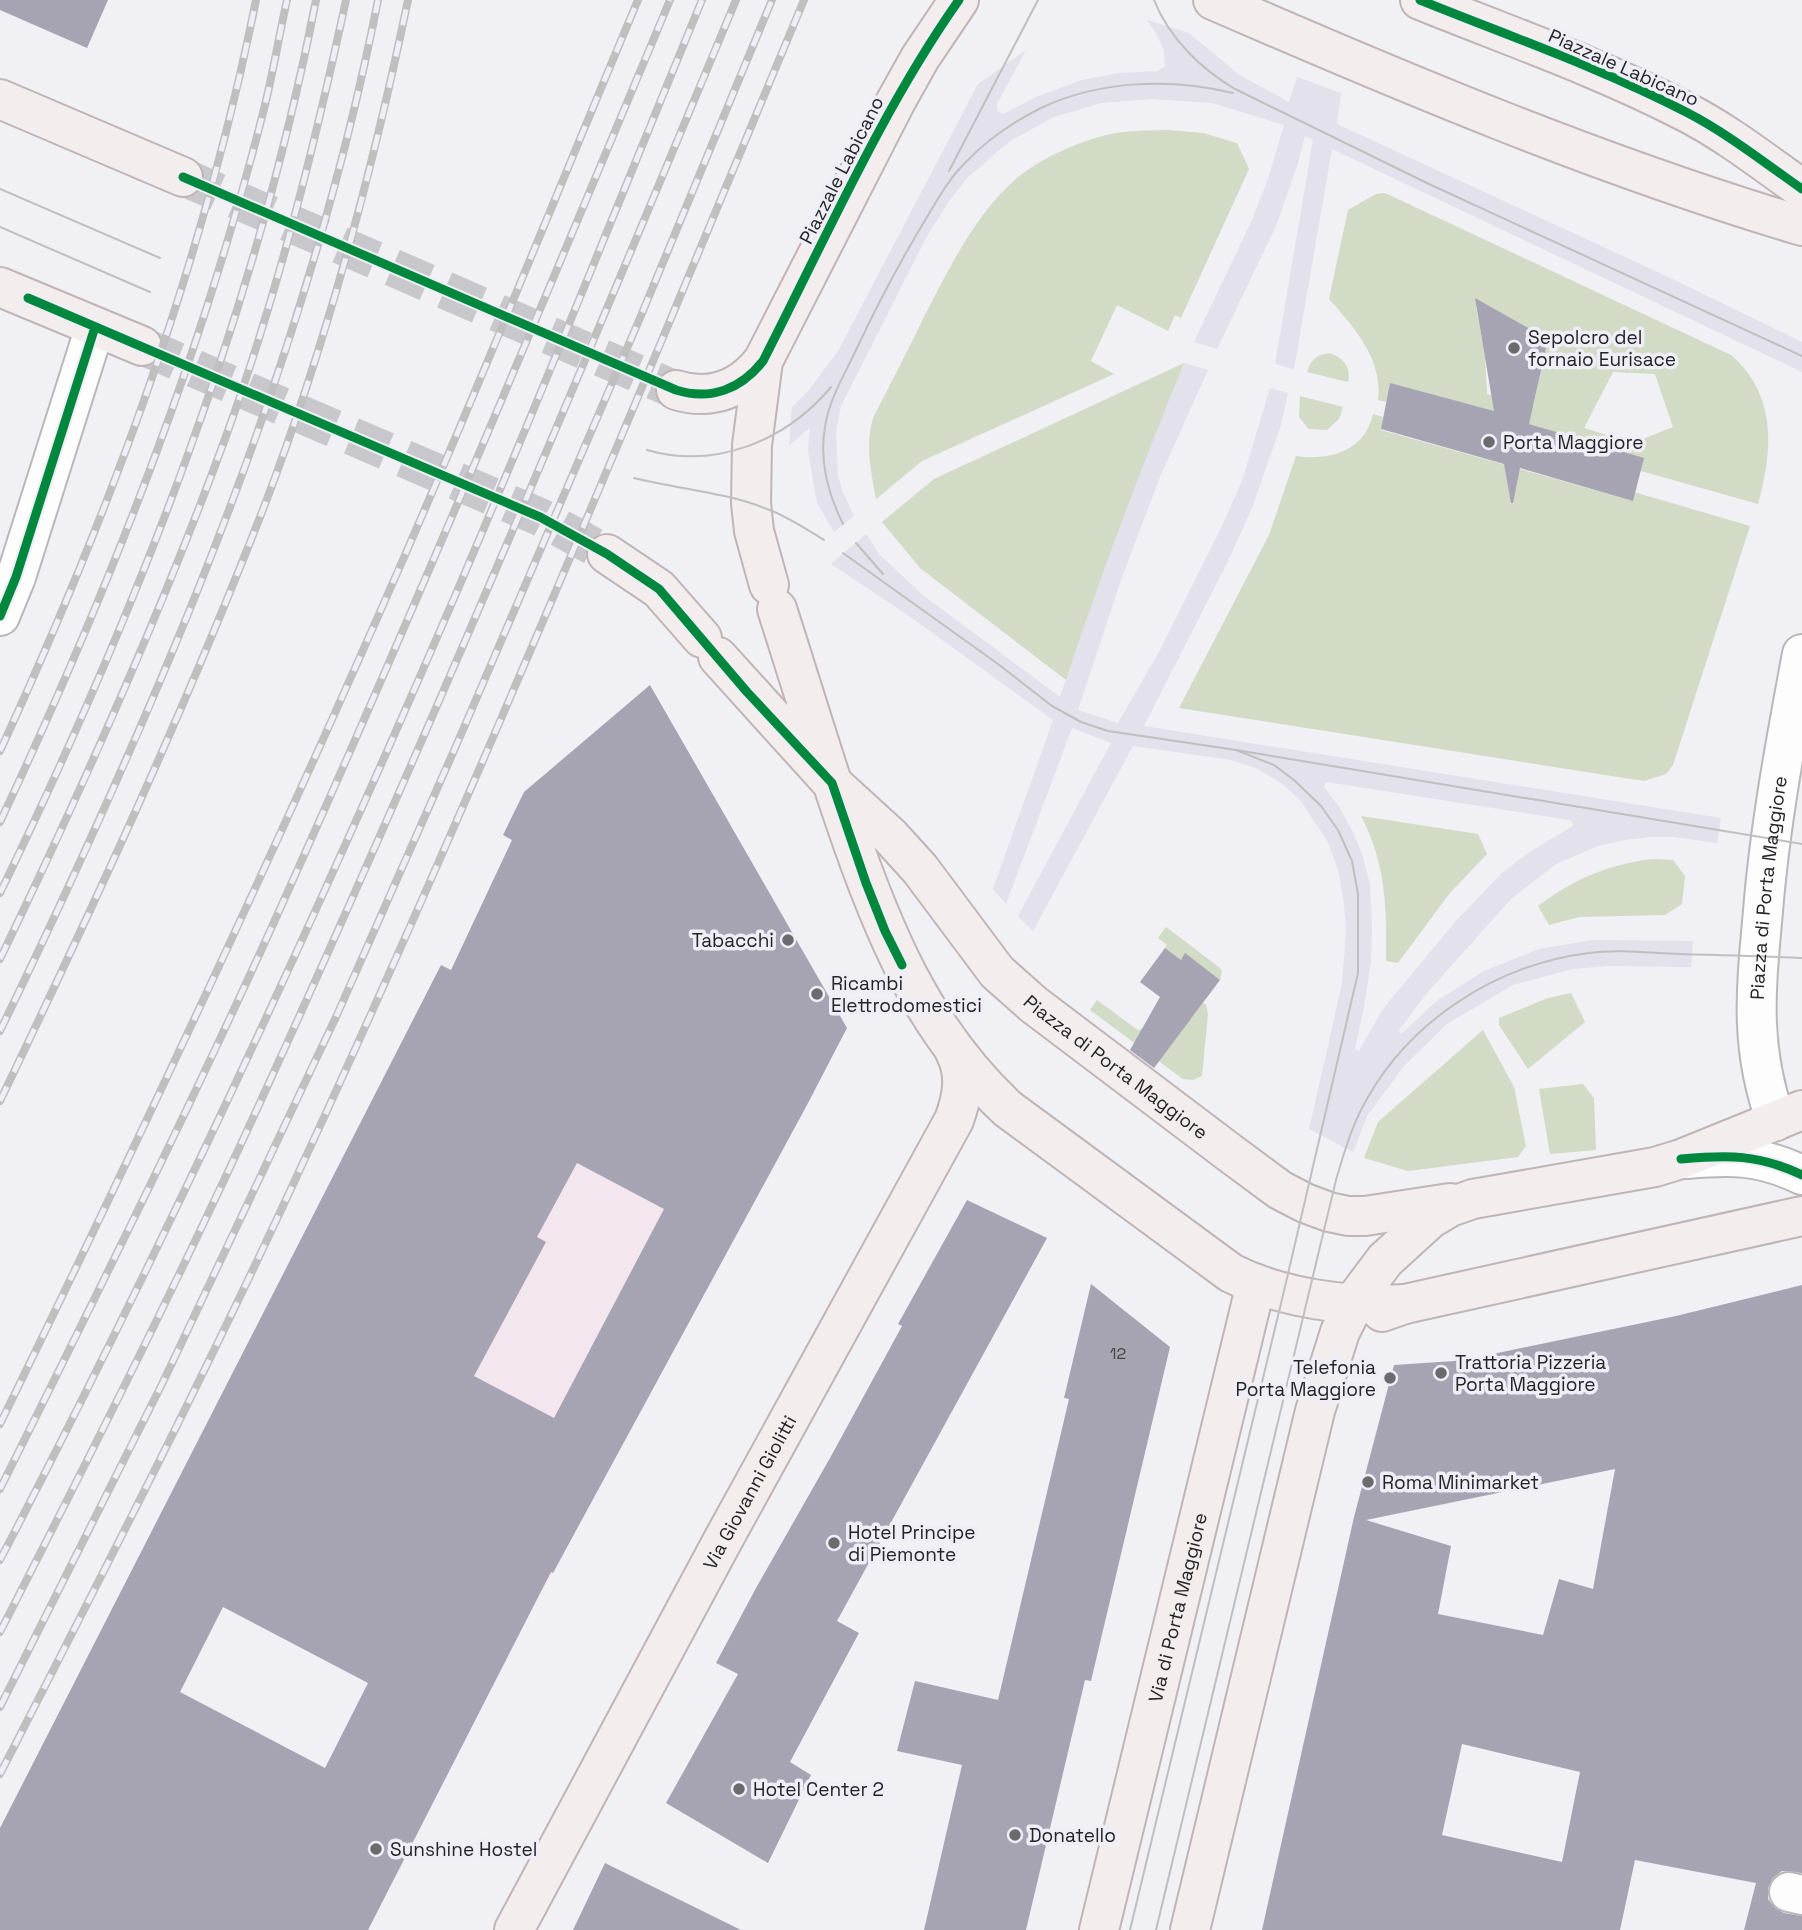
<svg xmlns="http://www.w3.org/2000/svg" width="1802" height="1930" font-family="'Space Grotesk',sans-serif">
  <rect width="100%" height="100%" fill="#f0f0f5"/>
  <path fill="#f3e6ee" d="M 532,1010 L 785,1144 L 543,1590 L 299,1460 Z"/>
  <g fill="#e2e1ec" fill-rule="evenodd">
    <path d="M 1147,20 L 1189,33 L 1238,74 L 1289,102 L 1297,77 L 1341,93 L 1337,124 L 1662,274 L 1802,342 L 1802,372 L 1332,149 L 1294,369 L 1275,364 L 1313,140 L 1305,136 L 1297,166 L 1276,226 L 1217,349 L 1194,342 L 1252,220 L 1267,182 L 1284,125 L 1212,103 L 1151,99 L 1101,103 L 1054,117 L 1010,141 L 967,178 L 949,201 L 926,238 L 841,406 L 836,431 L 838,476 L 843,493 L 854,516 L 834,532 L 817,503 L 808,451 L 810,428 L 789,445 L 792,407 L 808,391 L 838,351 L 978,84 L 1026,50 L 997,104 L 998,112 L 1004,114 L 1036,97 L 1082,80 L 1120,73 L 1158,71 L 1165,66 L 1164,51 L 1156,33 Z"/>
    <path d="M 1184,363 L 1208,370 L 1160,477 L 1121,580 L 1078,710 L 1118,723 L 1160,650 L 1222,526 L 1242,481 L 1270,388 L 1288,393 L 1281,425 L 1252,508 L 1227,563 L 1144,726 L 1721,818 L 1717,843 L 1674,837 L 1651,837 L 1625,840 L 1598,846 L 1556,864 L 1511,899 L 1426,994 L 1399,1030 L 1401,1034 L 1438,1000 L 1484,971 L 1539,949 L 1593,940 L 1693,941 L 1691,967 L 1610,966 L 1573,969 L 1513,985 L 1447,1024 L 1404,1066 L 1367,1116 L 1353,1152 L 1309,1129 L 1342,984 L 1346,934 L 1344,904 L 1338,870 L 1328,842 L 1300,800 L 1281,783 L 1256,768 L 1231,760 L 1133,746 L 1033,931 L 1018,916 L 1111,743 L 1072,728 L 1006,904 L 993,889 L 1053,720 L 909,616 L 831,564 L 866,534 L 879,554 L 924,596 L 1060,697 L 1097,584 L 1135,482 ZM 1327,782 L 1569,820 L 1572,821 L 1573,826 L 1528,853 L 1502,873 L 1455,922 L 1383,1009 L 1359,1051 L 1355,1049 L 1364,1008 L 1371,961 L 1372,929 L 1370,885 L 1363,857 L 1353,832 L 1340,808 L 1324,787 Z"/>
  </g>
  <g fill="#d1dbc5" fill-rule="evenodd">
    <path d="M 1168,130 L 1203,133 L 1237,143 L 1249,169 L 1181,318 L 1175,315 L 1168,331 L 1117,305 L 1091,361 L 1114,374 L 922,461 L 876,499 C 871,471 865,446 873,418 C 891,383 909,348 926,313 C 951,265 976,213 1018,177 C 1041,159 1071,145 1099,137 C 1121,130 1145,131 1168,130 Z"/>
    <path d="M 1385,193 L 1731,355 C 1777,395 1773,450 1758,504 L 1641,471 L 1537,426 L 1391,384 L 1386,402 L 1378,400 C 1383,359 1354,327 1329,299 L 1348,210 L 1376,194 ZM 1481,302 L 1547,339 L 1533,407 L 1487,394 L 1485,357 L 1476,307 ZM 1613,372 L 1655,374 L 1673,427 L 1633,443 L 1584,428 Z"/>
    <path d="M 1329,353 C 1344,358 1351,367 1348,382 L 1307,372 C 1311,360 1316,355 1329,353 Z"/>
    <path d="M 1184,363 C 1141,468 1101,573 1066,680 L 920,568 L 882,522 L 934,479 Z"/>
    <path d="M 1300,396 L 1343,407 L 1339,419 L 1327,430 L 1309,429 L 1299,417 Z"/>
    <path d="M 1373,414 L 1383,417 L 1381,430 L 1630,500 L 1634,492 L 1750,526 L 1673,765 L 1666,774 L 1644,781 L 1179,708 L 1269,535 L 1296,456 C 1330,461 1365,451 1373,414 Z"/>
    <path d="M 1361,816 L 1478,834 L 1487,854 L 1449,894 L 1398,963 L 1386,961 C 1387,909 1386,863 1361,816 Z"/>
    <path d="M 1653,859 L 1673,860 L 1685,876 L 1682,904 L 1665,915 L 1579,917 L 1549,925 L 1538,906 C 1574,879 1609,864 1653,859 Z"/>
    <path d="M 1166,927 L 1220,968 L 1222,971 L 1220,980 L 1185,954 L 1181,960 L 1165,948 L 1167,945 L 1158,938 Z"/>
    <path d="M 1571,993 L 1585,1022 L 1528,1069 L 1499,1025 L 1499,1018 L 1548,998 Z"/>
    <path d="M 1097,1000 L 1139,1031 L 1141,1028 L 1167,1046 L 1188,1017 L 1191,1019 L 1203,1003 L 1206,1005 L 1208,1014 L 1202,1076 L 1193,1080 L 1183,1079 L 1090,1010 Z"/>
    <path d="M 1483,1030 L 1514,1087 L 1526,1146 L 1518,1157 L 1408,1171 L 1364,1158 L 1378,1122 Z"/>
    <path d="M 1583,1084 L 1594,1098 L 1596,1150 L 1550,1154 L 1539,1089 Z"/>
  </g>
  <g fill="#a6a4b3" fill-rule="evenodd">
    <path d="M 0,0 L 108,0 L 87,48 L 0,10 Z"/>
    <path d="M 1475,298 L 1548,339 L 1529,424 L 1644,458 L 1633,501 L 1520,468 L 1513,503 L 1511,503 L 1504,464 L 1381,429 L 1390,383 L 1494,411 Z"/>
    <path d="M 650,685 L 847,1028 L 807,1105 L 553,1573 L 551,1572 L 368,1930 L 0,1930 L 0,1828 L 441,965 L 451,970 L 512,840 L 503,835 L 524,792 ZM 577,1163 L 664,1209 L 554,1418 L 474,1376 L 546,1242 L 537,1237 ZM 223,1607 L 368,1683 L 325,1768 L 180,1692 Z"/>
    <path d="M 1165,948 L 1181,960 L 1185,953 L 1220,980 L 1154,1068 L 1130,1050 L 1160,997 L 1140,982 Z"/>
    <path d="M 967,1200 L 1047,1238 L 837,1621 L 859,1633 L 790,1762 L 811,1775 L 768,1863 L 666,1803 L 738,1674 L 716,1663 L 756,1588 L 830,1458 L 902,1326 L 898,1324 Z"/>
    <path d="M 1091,1284 L 1170,1347 L 1091,1681 L 1085,1680 L 1026,1930 L 924,1930 L 962,1765 L 897,1751 L 915,1681 L 998,1700 L 1069,1399 L 1064,1398 Z"/>
    <path d="M 1802,1285 L 1802,1873 L 1782,1871 L 1773,1878 L 1768,1888 L 1768,1899 L 1775,1908 L 1784,1913 L 1802,1916 L 1802,1930 L 1744,1930 L 1756,1883 L 1635,1860 L 1620,1930 L 1262,1930 L 1354,1517 L 1394,1365 L 1454,1361 L 1488,1355 L 1676,1316 ZM 1615,1469 L 1593,1589 L 1559,1579 L 1543,1635 L 1438,1614 L 1451,1546 L 1366,1520 ZM 1462,1744 L 1580,1772 L 1562,1862 L 1442,1835 Z"/>
    <path d="M 605,1863 L 741,1930 L 573,1930 Z"/>
  </g>
  <g fill="none" stroke-linecap="round" stroke-linejoin="round">
    <g stroke="#c7c7cc" stroke-width="38" stroke-dasharray="38 19" stroke-linecap="butt">
      <path d="M 183,177 L 676,390"/>
      <path d="M 142,346 L 540,517 L 607,554"/>
    </g>
    <defs>
      <g id="minor">
        <path d="M 0,616 L 16,577 L 95,327"/>
        <path id="s1" d="M 1776,1121 C 1749,1046 1756,989 1763,911 C 1770,825 1786,740 1802,654"/>
        <path d="M 1687,1159 C 1732,1155 1760,1155 1802,1175"/>
        <path d="M 1789,1892 L 1802,1895"/>
      </g>
      <g id="major">
        <path d="M 1213,0 C 1406,84 1601,166 1802,226"/>
        <path d="M 1420,0 C 1509,36 1601,68 1686,112 C 1727,133 1765,163 1802,189"/>
        <path d="M 0,99 L 183,177"/>
        <path d="M 0,287 L 142,346"/>
        <path d="M 676,390 C 711,401 741,389 763,361"/>
        <path d="M 607,554 L 659,589 L 702,638"/>
        <path d="M 769,585 L 754,531 L 751,503 L 752,445 L 763,361 L 896,101 L 920,58 L 959,0"/>
        <path d="M 777,609 C 800,680 821,751 845,821 C 882,930 923,1030 1008,1109 L 1231,1273 C 1283,1299 1348,1307 1405,1304"/>
        <path id="s2" d="M 718,657 L 832,783 L 890,836 L 920,869 L 997,972 L 1033,1004 L 1230,1153 L 1280,1190 L 1305,1203 L 1329,1212 L 1348,1216 L 1365,1216 L 1450,1203"/>
        <path d="M 1382,1312 L 1405,1304 L 1802,1216"/>
        <path id="s3" d="M 514,1930 L 723,1540 L 954,1120 C 962,1098 967,1075 955,1052"/>
        <path id="s4" d="M 1099,1930 L 1256,1284"/>
        <path d="M 1190,1930 L 1315,1411 L 1340,1332 L 1358,1296 L 1385,1260 L 1430,1219 L 1450,1207 L 1473,1199 L 1655,1167 L 1681,1159 L 1802,1110"/>
      </g>
    </defs>
    <use href="#minor" stroke="#b8b8bb" stroke-width="42"/>
    <use href="#major" stroke="#c0b4b6" stroke-width="42"/>
    <use href="#minor" stroke="#fdfdfe" stroke-width="38"/>
    <use href="#major" stroke="#f4edee" stroke-width="38"/>
    <g stroke="#bfbfc0" stroke-width="2">
      <path d="M 1154,0 C 1169,38 1201,69 1235,89 L 1429,184 L 1802,356"/>
      <path d="M 949,171 L 1038,0"/>
      <path d="M 0,189 L 160,258"/>
      <path d="M 0,227 L 150,292"/>
      <path d="M 647,450 C 716,470 787,440 831,387"/>
      <path d="M 634,478 C 678,489 725,492 767,509 C 787,516 806,529 824,540"/>
      <path d="M 843,524 C 828,494 819,461 825,427 C 829,399 845,374 857,348 C 878,303 901,260 927,217 C 939,197 950,177 967,161 C 987,140 1015,121 1041,108 C 1100,80 1171,78 1233,93"/>
      <path d="M 856,543 L 883,574"/>
      <path d="M 843,553 L 998,664 L 1052,706 L 1081,722 L 1108,731 L 1236,750 L 1802,844"/>
      <path d="M 1130,1930 L 1284,1291 L 1358,973 L 1358,894 L 1352,861 L 1338,830 L 1321,806 L 1294,780 L 1274,765 L 1236,750"/>
      <path d="M 1156,1930 L 1336,1180 C 1343,1156 1350,1132 1361,1110 C 1405,1023 1494,965 1589,953 C 1619,949 1650,953 1679,954 C 1720,955 1761,956 1802,958"/>
    </g>
    <defs>
      <g id="rail">
        <path d="M 0,751 C 111,510 204,261 256,0"/>
        <path d="M 0,822 C 108,592 202,355 264,109 C 273,73 279,36 287,0"/>
        <path d="M 0,893 C 138,608 256,311 316,0"/>
        <path d="M 0,959 C 82,789 160,616 225,439 C 277,296 314,149 346,0"/>
        <path d="M 0,1031 C 160,700 307,362 378,0"/>
        <path d="M 0,1101 C 93,907 184,712 262,512 C 326,346 372,174 408,0"/>
        <path d="M 0,1424 C 138,1142 272,858 398,571 C 481,382 558,190 638,0"/>
        <path d="M 0,1489 C 94,1300 188,1112 275,920 C 412,616 541,308 670,0"/>
        <path d="M 0,1560 C 164,1245 314,922 455,596 C 540,398 620,199 702,0"/>
        <path d="M 0,1632 C 94,1448 188,1262 273,1074 C 435,719 586,360 736,0"/>
        <path d="M 0,1707 L 163,1382 L 336,1017 L 456,746 L 640,318 L 772,0"/>
        <path d="M 0,1774 C 101,1577 203,1379 296,1178 C 476,790 639,395 804,0"/>
      </g>
    </defs>
    <use href="#rail" stroke="#bfbfc0" stroke-width="8"/>
    <use href="#rail" stroke="#efeef7" stroke-width="5" stroke-dasharray="16" stroke-linecap="butt"/>
    <defs>
      <g id="cycleway">
        <path d="M 1420,0 C 1509,36 1601,68 1686,112 C 1727,133 1765,163 1802,189"/>
        <path d="M 183,177 L 676,390 C 711,401 741,389 763,361 C 824,242 882,109 959,0"/>
        <path d="M 28,298 L 540,517 L 607,554 L 659,589 L 747,692 L 832,783 L 866,883 L 885,931 L 902,965"/>
        <path d="M 0,616 L 16,577 L 95,327"/>
        <path d="M 1681,1159 C 1728,1155 1758,1154 1802,1175"/>
      </g>
    </defs>
    <use href="#cycleway" stroke="#efeef7" stroke-width="13"/>
    <use href="#cycleway" stroke="#00873e" stroke-width="9"/>
  </g>
  <g fill="#6b6b6f" stroke="#efeef7" stroke-width="2.5">
    <circle cx="1514" cy="348" r="7"/>
    <circle cx="1489" cy="442" r="7"/>
    <circle cx="788" cy="940" r="7"/>
    <circle cx="817" cy="994" r="7"/>
    <circle cx="1441" cy="1373" r="7"/>
    <circle cx="1390" cy="1378" r="7"/>
    <circle cx="1368" cy="1482" r="7"/>
    <circle cx="834" cy="1543" r="7"/>
    <circle cx="739" cy="1789" r="7"/>
    <circle cx="1015" cy="1835" r="7"/>
    <circle cx="376" cy="1849" r="7"/>
  </g>
  <g text-anchor="middle" stroke-width="7" stroke-linejoin="round" paint-order="stroke">
    <g font-size="16" fill="#44444a">
      <text x="1118" y="1359">12</text>
    </g>
    <g font-size="19" fill="#242427" stroke="#efeef7">
      <text transform="translate(1624 67) rotate(24)" y="7">Piazzale Labicano</text>
      <text transform="translate(841 170) rotate(-63)" y="7">Piazzale Labicano</text>
      <text dy="7" stroke="none"><textPath href="#s1" startOffset="236">Piazza di Porta Maggiore</textPath></text>
      <text dy="7" stroke="none"><textPath href="#s2" startOffset="574">Piazza di Porta Maggiore</textPath></text>
      <text dy="7" stroke="none"><textPath href="#s3" startOffset="497">Via Giovanni Giolitti</textPath></text>
      <text dy="7" stroke="none"><textPath href="#s4" startOffset="332">Via di Porta Maggiore</textPath></text>
    </g>
    <g font-size="19" fill="#242427" stroke="#efeef7" text-anchor="start">
      <text x="1528" y="344">Sepolcro del<tspan x="1528" dy="22">fornaio Eurisace</tspan></text>
      <text x="1503" y="449">Porta Maggiore</text>
      <text x="774" y="947" text-anchor="end">Tabacchi</text>
      <text x="831" y="990">Ricambi<tspan x="831" dy="22">Elettrodomestici</tspan></text>
      <text x="1455" y="1369">Trattoria Pizzeria<tspan x="1455" dy="22">Porta Maggiore</tspan></text>
      <text x="1376" y="1374" text-anchor="end">Telefonia<tspan x="1376" dy="22">Porta Maggiore</tspan></text>
      <text x="1382" y="1489">Roma Minimarket</text>
      <text x="848" y="1539">Hotel Principe<tspan x="848" dy="22">di Piemonte</tspan></text>
      <text x="753" y="1796">Hotel Center 2</text>
      <text x="1029" y="1842">Donatello</text>
      <text x="390" y="1856">Sunshine Hostel</text>
    </g>
  </g>
</svg>
